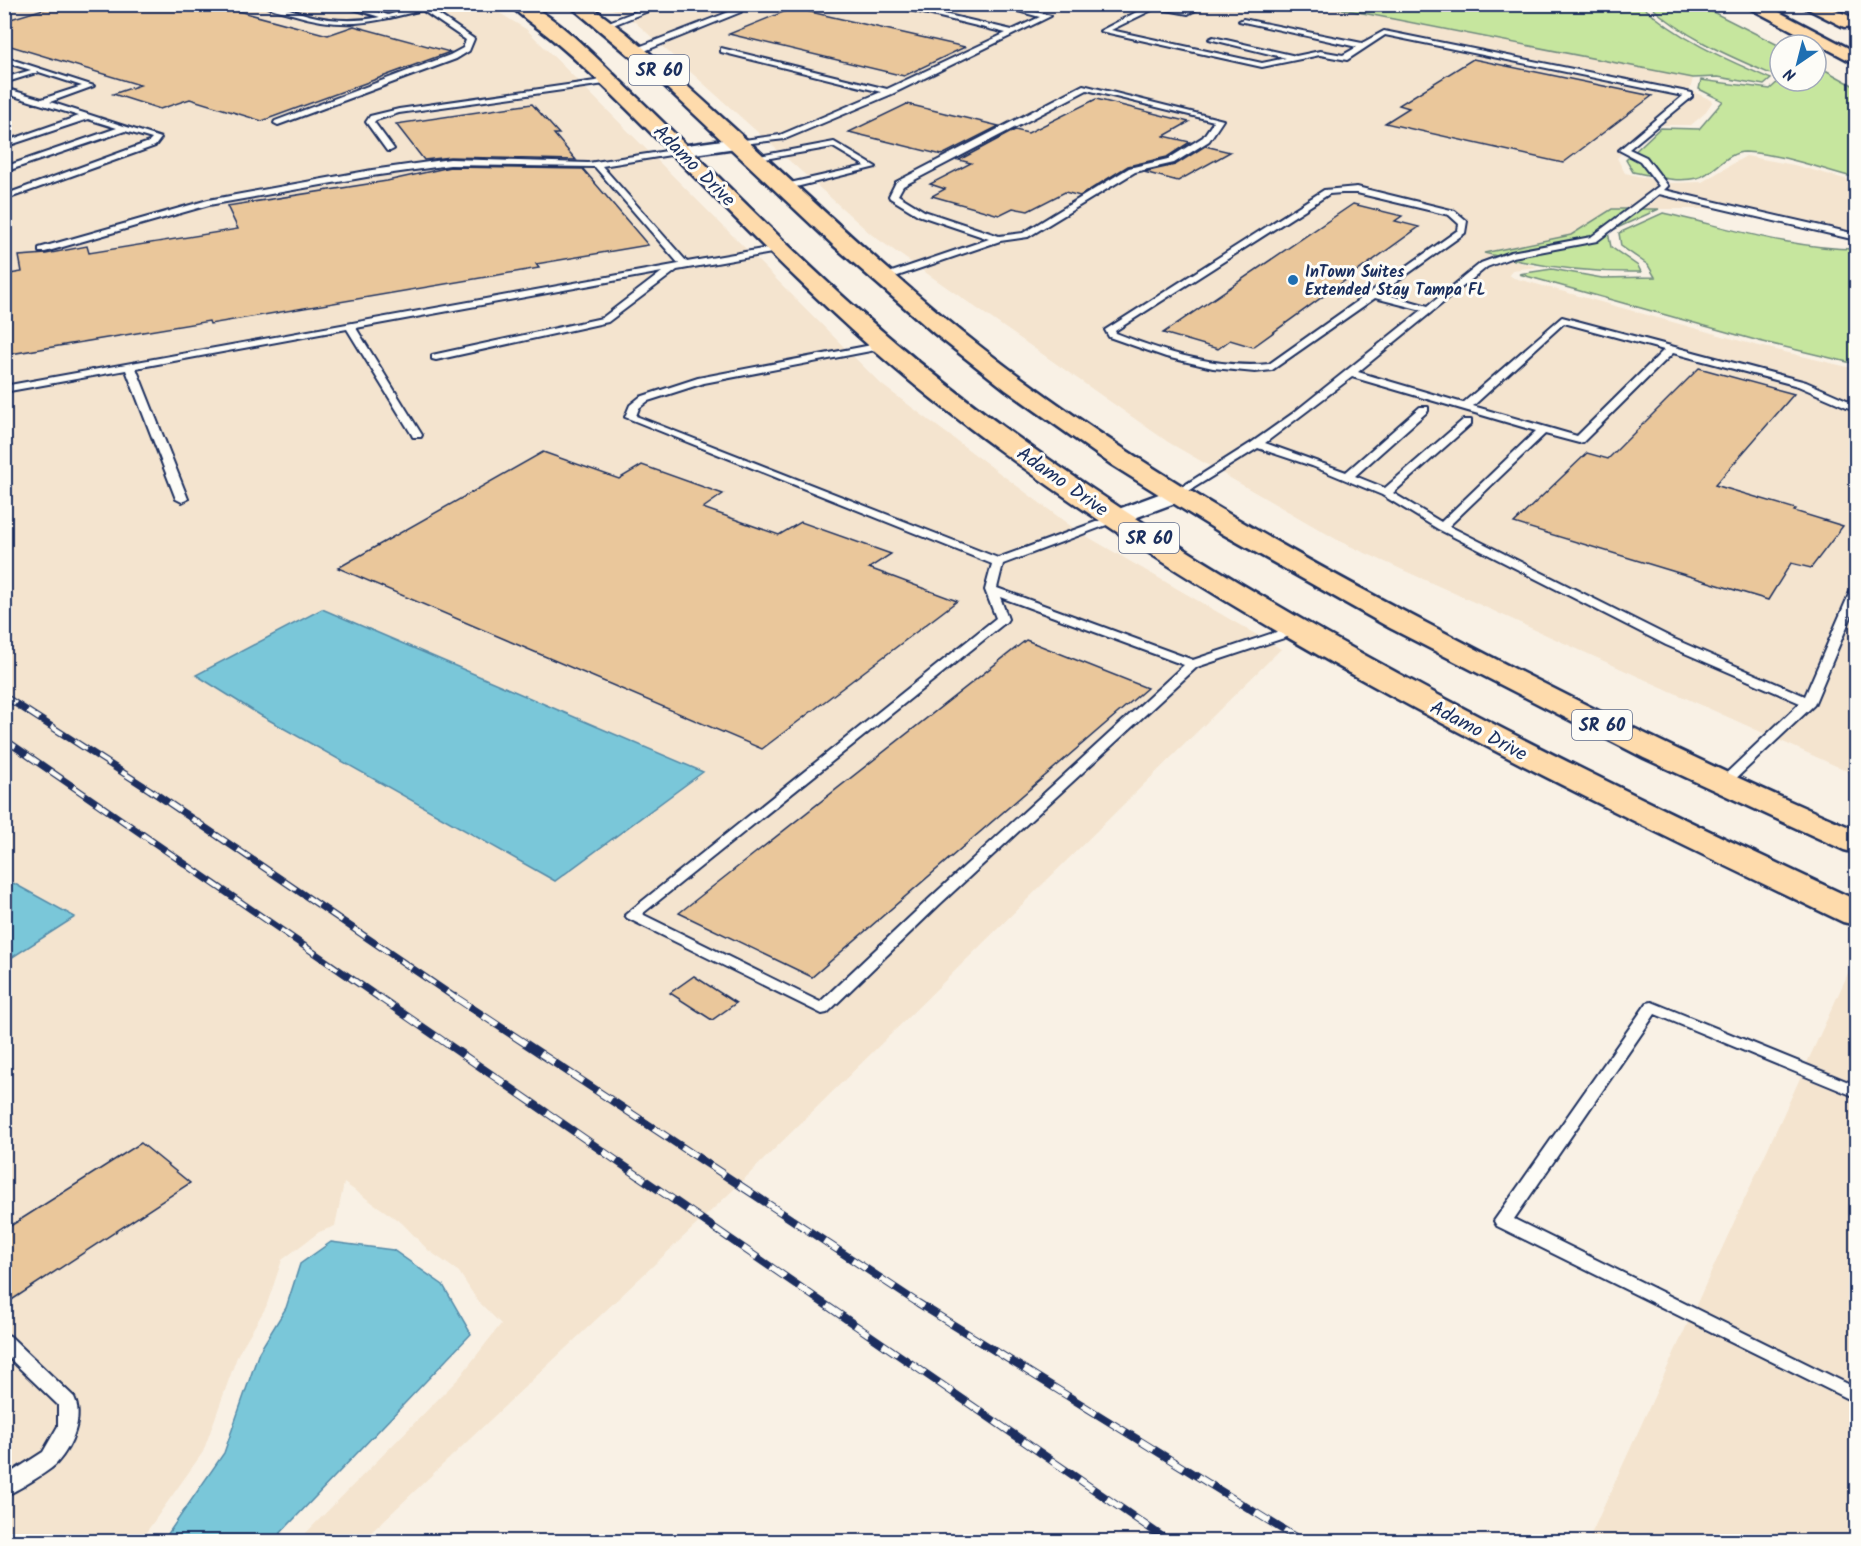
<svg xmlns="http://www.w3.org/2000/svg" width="1861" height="1546" font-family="Kalam,sans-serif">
  <rect width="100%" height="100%" fill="#f9f1e5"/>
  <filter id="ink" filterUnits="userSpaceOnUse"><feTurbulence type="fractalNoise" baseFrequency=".0167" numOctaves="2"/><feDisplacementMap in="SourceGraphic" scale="12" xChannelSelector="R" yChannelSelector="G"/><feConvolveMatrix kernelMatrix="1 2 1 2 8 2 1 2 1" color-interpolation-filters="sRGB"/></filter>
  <g filter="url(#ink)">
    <g fill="#f4e4cf">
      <path d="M 615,4 L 1322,5 L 1693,78 L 1690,90 L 1713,101 L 1704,114 L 1691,125 L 1656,125 L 1632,142 L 1617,158 L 1625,173 L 1669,183 L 1702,182 L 1746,156 L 1794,165 L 1856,182 L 1856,240 L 1721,209 L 1612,209 L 1571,235 L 1485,253 L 1538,267 L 1512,270 L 1509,275 L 1514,278 L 1755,345 L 1856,369 L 1856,775 L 1341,542 L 1168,442 L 872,235 L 635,22 L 609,7 Z"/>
      <path d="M 5,5 L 486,5 L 526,29 L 882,385 L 1076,530 L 1281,649 L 731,1192 L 362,1541 L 298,1541 L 459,1378 L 501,1324 L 477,1300 L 459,1272 L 428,1250 L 402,1223 L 344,1183 L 335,1226 L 319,1232 L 282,1260 L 266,1307 L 238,1354 L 203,1452 L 140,1541 L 5,1541 L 5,962 L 75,917 L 13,883 L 5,884 Z"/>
      <path d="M 1856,956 L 1856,1541 L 1588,1541 Z"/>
    </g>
    <g fill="#c6e69e" stroke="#708a7e" stroke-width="1.5">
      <path d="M 1322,5 L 1641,5 C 1678,39 1725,59 1771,79 L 1764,85 L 1718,77 L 1693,78 Z"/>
      <path d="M 1649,5 L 1699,5 L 1780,46 L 1780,78 C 1734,58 1686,39 1649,5 Z"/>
      <path d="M 1816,65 L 1856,87 L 1856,178 C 1821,169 1782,154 1745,152 C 1726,152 1714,174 1697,178 C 1676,183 1654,176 1633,172 L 1626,160 L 1660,128 L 1699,129 L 1723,101 L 1699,89 L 1701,80 L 1770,89 L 1780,80 L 1816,81 Z"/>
      <path d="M 1612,209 L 1659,209 L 1608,232 L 1611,247 L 1638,266 L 1641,272 C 1588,273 1535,266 1484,253 L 1571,235 Z"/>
      <path d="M 1663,213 C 1726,227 1792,249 1856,249 L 1856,364 L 1759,341 L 1519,274 L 1552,269 L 1602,278 L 1655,277 L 1648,265 L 1621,246 L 1619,233 Z"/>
    </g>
    <g fill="#7ac7d9" stroke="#548aa8" stroke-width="1.5">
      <path d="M 322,609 L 703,772 L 555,881 L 260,715 L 196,675 Z"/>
      <path d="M 13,883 L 75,917 L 5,962 L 5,884 Z"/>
      <path d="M 331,1242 L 393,1250 L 443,1285 L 471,1334 L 273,1541 L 163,1541 L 224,1453 L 259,1352 L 286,1308 L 300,1264 Z"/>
    </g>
    <g fill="#eac79b" stroke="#1b2f5e" stroke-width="1.5">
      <path d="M 60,4 L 212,4 L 328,35 L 354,26 L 450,52 L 262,121 L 190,99 L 160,109 L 113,94 L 140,85 L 4,44 L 4,21 Z"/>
      <path d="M 793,8 L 965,47 L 904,76 L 729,34 Z"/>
      <path d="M 1473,59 L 1652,96 L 1563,163 L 1385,123 L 1409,108 L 1399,105 Z"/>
      <path d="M 1096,99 L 1189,122 L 1164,136 L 1190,142 L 1167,157 L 1128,166 L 1080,196 L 1065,192 L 1028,211 L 1013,208 L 999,215 L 932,196 L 945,189 L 930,184 L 971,163 L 959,160 L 1015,130 L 1028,133 Z"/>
      <path d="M 532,104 L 559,134 L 554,134 L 576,160 L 450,157 L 424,160 L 396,124 Z"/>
      <path d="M 907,104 L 999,126 L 942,155 L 849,132 Z"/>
      <path d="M 1205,146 L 1230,152 L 1178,181 L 1144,172 L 1175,165 Z"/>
      <path d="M 450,167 L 583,169 L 648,245 L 536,264 L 539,268 L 210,324 L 209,321 L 4,355 L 4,275 L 22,272 L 19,256 L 46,254 L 87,246 L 89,253 L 238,229 L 227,206 L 387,181 Z"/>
      <path d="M 1353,204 L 1402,216 L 1395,221 L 1419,227 L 1253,347 L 1230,340 L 1218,349 L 1163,333 Z"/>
      <path d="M 1699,368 L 1794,394 L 1715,485 L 1796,509 L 1794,511 L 1843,526 L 1811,568 L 1791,563 L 1768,600 L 1514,523 L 1587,453 L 1608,459 Z"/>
      <path d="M 543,452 L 619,479 L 642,465 L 723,494 L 703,508 L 779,535 L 801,522 L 891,554 L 869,568 L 957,601 L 762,749 L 338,568 Z"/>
      <path d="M 1026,640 L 1147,688 L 812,977 L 679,913 Z"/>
      <path d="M 694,976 L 736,1003 L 712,1020 L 670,993 Z"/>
      <path d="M 141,1143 L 190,1183 L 4,1305 L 4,1230 Z"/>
    </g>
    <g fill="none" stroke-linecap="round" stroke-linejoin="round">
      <defs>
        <g id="lane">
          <path d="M 261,4 C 277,4 292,10 308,15 C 332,21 355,22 380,17 L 337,4 L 350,4 L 388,15 L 417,7 L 414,4 L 423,4 L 474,39 L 469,51 L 456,59 L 278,125 L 274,123 L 275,121 L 450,55 L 463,48 L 466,40 L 422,10 C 370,23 345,30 292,14 C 282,11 270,9 261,4 Z"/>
          <path d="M 655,4 L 666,4 L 608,27 L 601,25 Z"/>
          <path d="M 699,4 L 713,4 L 741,12 L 642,52 L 636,52 L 636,48 L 729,12 Z"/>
          <path d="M 886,4 L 901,4 L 1012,30 L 1040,17 L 991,4 L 1006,4 L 1051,16 L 892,94 L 785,139 L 734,145 L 734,141 L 737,141 L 780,135 L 881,92 L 721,52 L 721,48 L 887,89 L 1006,33 Z"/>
          <path d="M 1152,4 L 1187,10 L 1197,4 L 1207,4 L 1188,14 L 1156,8 L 1111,30 L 1262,63 L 1286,58 L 1209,39 L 1213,37 L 1296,56 L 1320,51 L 1343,55 L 1357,47 L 1239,21 L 1243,19 L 1362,43 L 1384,31 L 1692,93 L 1692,97 L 1629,149 L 1646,157 L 1668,186 L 1664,190 L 1856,234 L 1856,240 L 1659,194 L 1597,241 L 1513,257 L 1487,267 L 1358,372 L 1463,403 L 1562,317 L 1806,382 L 1856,404 L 1856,411 L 1798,386 L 1673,353 L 1583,442 L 1579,443 L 1545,434 L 1449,526 L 1674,639 L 1805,696 L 1850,592 L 1856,589 L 1856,605 L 1814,705 L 1729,785 L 1724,786 L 1717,782 L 1800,703 L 1666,645 L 1438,529 L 1382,495 L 1312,466 L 1258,448 L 1179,497 L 1175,498 L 1169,495 L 1251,443 L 1292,414 L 1422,310 L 1375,298 L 1272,370 L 1255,372 L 1213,368 L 1166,357 L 1109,337 L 1105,330 L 1324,190 L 1357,187 L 1455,211 L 1467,221 L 1465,233 L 1381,293 L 1428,306 L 1481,263 L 1511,252 L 1591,237 L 1659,186 L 1640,161 L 1619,150 L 1683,96 L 1385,35 L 1347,60 L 1320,55 L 1262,67 L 1100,31 ZM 1342,193 L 1357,193 L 1449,215 L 1459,224 L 1458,230 L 1269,364 C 1217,369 1164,352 1116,333 L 1115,331 L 1329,194 ZM 1564,323 L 1664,350 L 1577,436 L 1473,406 ZM 1352,377 L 1536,431 L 1441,522 L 1393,493 L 1471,424 L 1471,420 L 1463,420 L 1385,488 L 1355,476 L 1428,411 L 1428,407 L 1420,407 L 1346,472 L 1265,443 Z"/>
          <path d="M 4,57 L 94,86 L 50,102 L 161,138 L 155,146 L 4,200 L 4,195 L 149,142 L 152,139 L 125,131 L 4,172 L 4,167 L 117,128 L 88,119 L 4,147 L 4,142 L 79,116 L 4,93 L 4,88 L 42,99 L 82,86 L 39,72 L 4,83 L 4,78 L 31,70 L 4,62 Z"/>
          <path d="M 609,79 L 613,81 L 612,83 L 399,113 L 376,120 L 374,122 L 394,149 L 390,151 L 387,151 L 366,122 L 370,116 L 399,109 Z"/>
          <path d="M 1083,85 L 1223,120 L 1209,141 L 1174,163 L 1135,172 L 1028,237 L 1000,241 L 886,280 L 880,280 L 880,276 L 989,239 L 918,215 L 890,198 L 889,196 L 896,182 ZM 1087,90 L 1214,121 L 1203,137 L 1168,159 L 1129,168 L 1023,233 L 999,236 L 924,211 L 898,195 L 903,186 Z"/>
          <path d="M 834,142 L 876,167 L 784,190 L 780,187 L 781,185 L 865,166 L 833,147 L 753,161 L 749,158 Z"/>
          <path d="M 680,149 L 684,151 L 683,153 L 602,166 L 687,262 L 780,246 L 785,249 L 783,251 L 677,270 L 608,322 L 436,360 L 432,359 L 432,355 L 602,318 L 662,272 L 356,328 L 422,435 L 421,437 L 413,437 L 412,435 L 347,329 L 136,368 L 188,499 L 182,502 L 176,499 L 126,370 L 4,392 L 4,386 L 679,264 L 595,167 L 450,165 L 372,176 L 209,205 L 45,252 L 39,252 L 39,248 L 208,200 L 372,170 L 450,159 L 588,163 Z"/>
          <path d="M 882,343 L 886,344 L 886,348 L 704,383 L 648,401 L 639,408 L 636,416 L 998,558 L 1112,516 L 1120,516 L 1120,520 L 1003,564 L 997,588 L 1193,660 L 1294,626 L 1298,625 L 1304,629 L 1302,632 L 1197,667 L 940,904 L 827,1013 L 822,1014 L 627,918 L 625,915 L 996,618 L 985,590 L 992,564 L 625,417 L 630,405 L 640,397 L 698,378 ZM 1000,597 L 1184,665 L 930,898 L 820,1002 L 642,914 L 1006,622 L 1008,619 Z"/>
          <path d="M 1652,1002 L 1856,1085 L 1856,1097 L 1655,1014 L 1514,1219 L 1856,1388 L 1856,1403 L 1497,1226 L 1494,1221 L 1647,1003 Z"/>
          <path d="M 4,1334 L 10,1336 L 74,1397 C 84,1418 72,1446 57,1463 C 50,1471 15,1492 4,1496 L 4,1477 L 43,1452 L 58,1426 L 58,1405 L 4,1353 Z"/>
        </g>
        <g id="street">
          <path d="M 737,138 L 743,139 L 746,143 L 743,147 L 680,156 L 671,151 L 680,146 Z"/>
          <path d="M 1175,488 L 1183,490 L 1187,495 L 1183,500 L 1116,525 L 1108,523 L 1104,518 L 1108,513 Z"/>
        </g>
        <g id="primary">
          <path d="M 509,4 C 517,4 525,3 533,7 C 567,25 609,71 638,98 C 711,168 781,242 857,309 C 940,384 1031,449 1125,511 C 1357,663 1606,784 1856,900 L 1856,925 L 1843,922 C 1531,773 1215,620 941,406 C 827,317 728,209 625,107 C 602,84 578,61 553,40 C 539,28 522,18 509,4 Z"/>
          <path d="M 568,4 L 588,4 L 626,33 C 761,146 881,275 1023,379 C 1159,479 1306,561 1455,638 C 1587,707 1720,772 1856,830 L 1856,853 L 1844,850 L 1644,758 L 1390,628 L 1221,533 L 1112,465 L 1006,390 L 935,334 L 832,244 L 654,76 Z"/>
        </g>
        <g id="highway">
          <path d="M 1742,4 L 1764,4 L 1856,52 L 1856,64 Z"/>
          <path d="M 1798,4 L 1822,4 L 1856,19 L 1856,26 L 1844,27 Z"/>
        </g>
      </defs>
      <use href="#lane" stroke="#1b2f5e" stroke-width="4"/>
      <use href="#street" stroke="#1b2f5e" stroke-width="5"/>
      <use href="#primary" stroke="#1b2f5e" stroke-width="5"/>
      <use href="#highway" stroke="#1b2f5e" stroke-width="5"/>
      <use href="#lane" fill="#fdfcf7" fill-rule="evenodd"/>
      <use href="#street" fill="#fdfcf7" fill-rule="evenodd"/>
      <use href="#primary" fill="#fedbac" fill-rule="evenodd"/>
      <use href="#highway" fill="#fedbac" fill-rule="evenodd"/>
      <defs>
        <g id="rail-far1">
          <path d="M 4,696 L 150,790 L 457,999"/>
          <path d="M 4,739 L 381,999"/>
        </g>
        <g id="rail">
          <path d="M 379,997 L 1170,1542"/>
          <path d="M 455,997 L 918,1303 L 1303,1542"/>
        </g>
      </defs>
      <use href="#rail-far1" stroke="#1b2f5e" stroke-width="7"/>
      <use href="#rail" stroke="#1b2f5e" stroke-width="8"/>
      <use href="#rail-far1" stroke="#fdfcf7" stroke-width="4.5" stroke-dasharray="14" stroke-linecap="butt"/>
      <use href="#rail" stroke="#fdfcf7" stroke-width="6" stroke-dasharray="17" stroke-linecap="butt"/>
    </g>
  </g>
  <circle fill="#1f6fb2" stroke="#fdfcf7" stroke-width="2" cx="1293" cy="280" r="6"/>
  <g text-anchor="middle" stroke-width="6" stroke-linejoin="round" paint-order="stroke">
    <g font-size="16" font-weight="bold" fill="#1b2f5e" stroke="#fdfcf7" text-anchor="start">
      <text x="1305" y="277">InTown Suites<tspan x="1305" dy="18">Extended Stay Tampa FL</tspan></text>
    </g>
    <g fill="#fdfcf7" stroke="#5f6c8c" stroke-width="1.5">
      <rect x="629" y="55" width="60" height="30" rx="4.5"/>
      <rect x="1119" y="523" width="60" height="30" rx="4.5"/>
      <rect x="1572" y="710" width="60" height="30" rx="4.5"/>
    </g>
    <g font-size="18" font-weight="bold" fill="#1b2f5e">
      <text x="659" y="76">SR 60</text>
      <text x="1149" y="544">SR 60</text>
      <text x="1602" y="731">SR 60</text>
    </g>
    <g font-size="20" fill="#1b2f5e" stroke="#fdfcf7">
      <text transform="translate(695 165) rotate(45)" y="7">Adamo Drive</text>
      <text transform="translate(1063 481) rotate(35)" y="7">Adamo Drive</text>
      <text transform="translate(1479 730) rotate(28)" y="7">Adamo Drive</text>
    </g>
  </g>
  <rect width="1861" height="1546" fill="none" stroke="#fdfcf7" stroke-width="24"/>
  <rect x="12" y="12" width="1837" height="1522" fill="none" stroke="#1b2f5e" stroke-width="2" filter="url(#ink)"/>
  <g transform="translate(1798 63) rotate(215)"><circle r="28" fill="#fdfcf7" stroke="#a3aaba" stroke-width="1.5"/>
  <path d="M0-4.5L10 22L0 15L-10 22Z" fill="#1f6fb2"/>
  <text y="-9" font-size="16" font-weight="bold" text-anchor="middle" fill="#1b2f5e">N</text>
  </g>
</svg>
